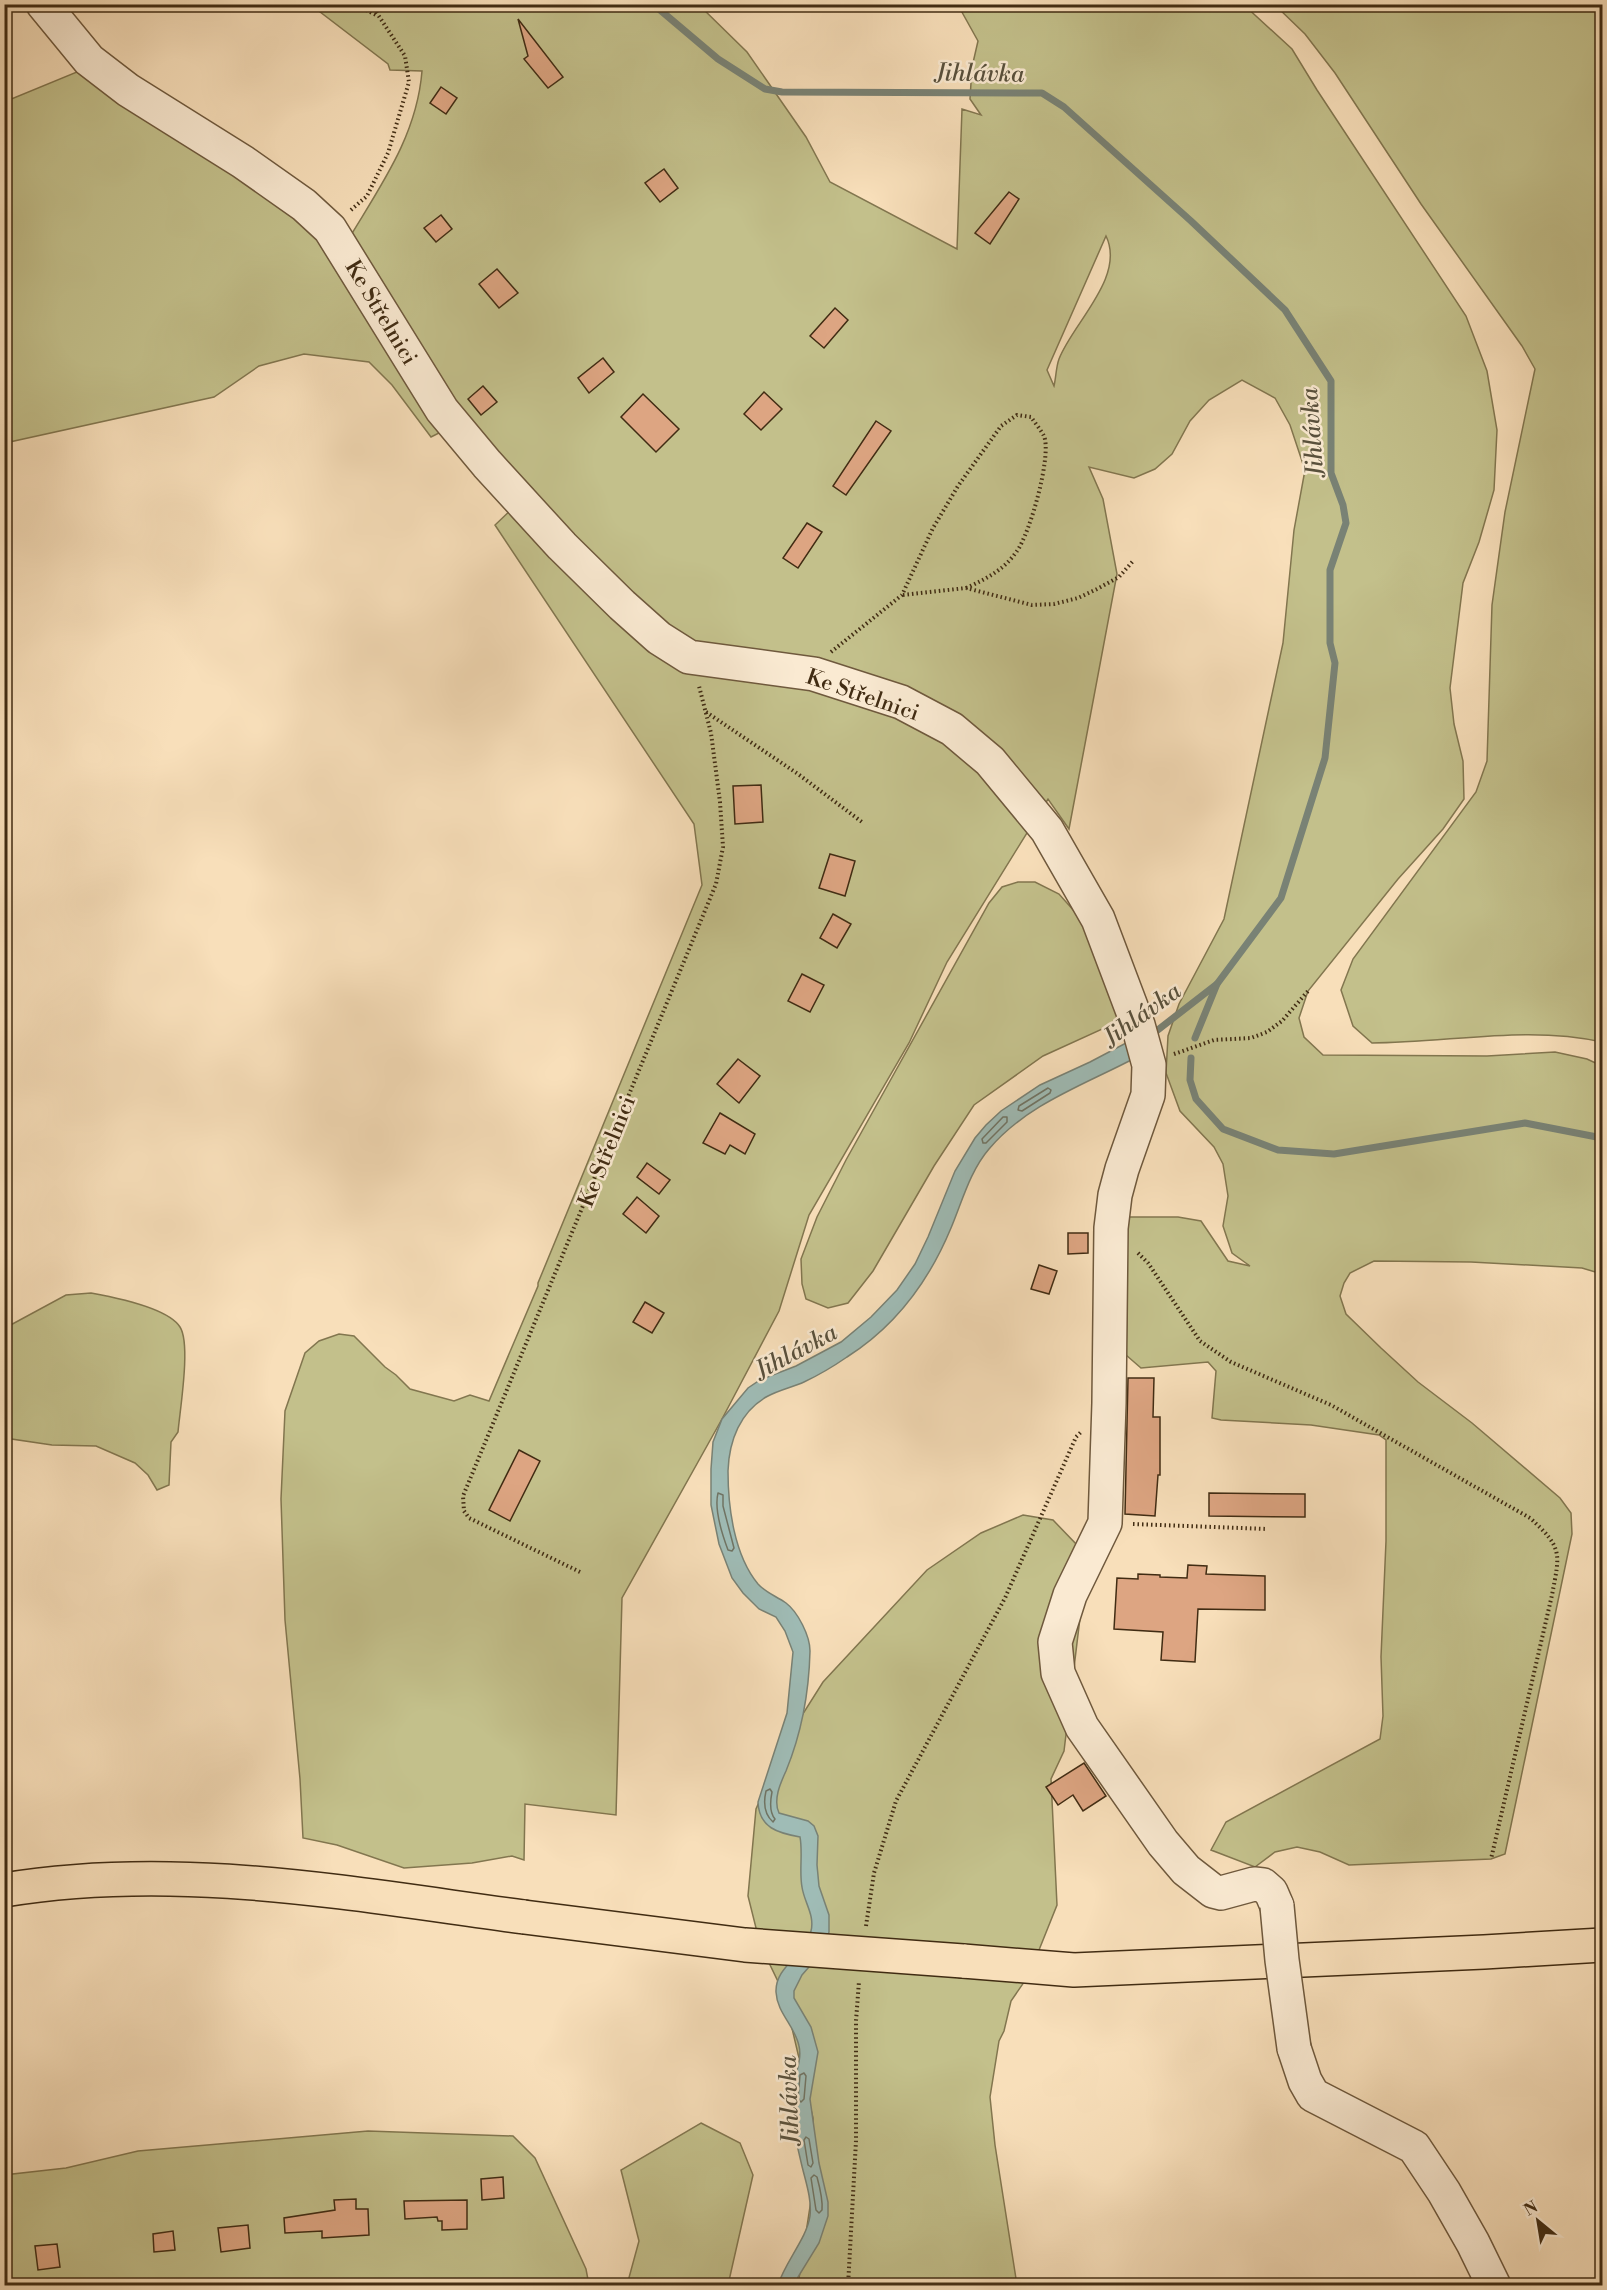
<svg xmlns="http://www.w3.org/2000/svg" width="1607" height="2290" font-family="'Libre Bodoni',serif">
  <rect width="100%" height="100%" fill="#f8dfba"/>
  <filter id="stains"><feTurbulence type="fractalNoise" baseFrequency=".00333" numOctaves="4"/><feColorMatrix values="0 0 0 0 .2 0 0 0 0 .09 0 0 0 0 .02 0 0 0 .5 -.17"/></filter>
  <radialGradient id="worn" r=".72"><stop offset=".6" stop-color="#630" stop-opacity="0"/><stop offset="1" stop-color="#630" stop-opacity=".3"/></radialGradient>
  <g fill="#c3c08b" stroke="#82764f" stroke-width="1.5" fill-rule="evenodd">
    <path d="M 311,5 L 699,5 L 747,52 L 806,137 L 830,182 L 957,249 L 962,109 L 981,115 L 970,99 L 972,67 L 978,41 L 958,5 L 1244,5 L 1292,49 L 1317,90 L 1466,316 L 1487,371 L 1497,430 L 1494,490 L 1479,542 L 1463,583 L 1450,688 L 1454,724 L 1463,761 L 1464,799 L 1443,829 L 1398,879 L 1308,991 L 1299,1018 L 1304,1037 L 1323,1055 L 1487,1056 L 1555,1052 L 1587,1059 L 1602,1066 L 1602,1274 L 1582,1268 L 1471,1262 L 1374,1261 L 1350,1273 L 1344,1283 L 1340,1296 L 1346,1314 L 1381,1348 L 1418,1382 L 1472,1423 L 1560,1498 L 1571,1513 L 1572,1534 L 1505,1854 L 1491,1859 L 1349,1865 L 1320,1852 L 1297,1847 L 1275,1852 L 1255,1867 L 1211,1850 L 1226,1822 L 1380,1739 L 1383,1716 L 1381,1657 L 1386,1541 L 1386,1440 L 1379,1435 L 1311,1425 L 1221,1420 L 1212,1418 L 1216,1371 L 1208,1362 L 1141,1368 L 1126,1355 L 1127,1310 L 1125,1228 L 1129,1217 L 1178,1217 L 1201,1221 L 1228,1261 L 1250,1266 L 1232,1253 L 1223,1226 L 1228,1196 L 1223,1164 L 1214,1147 L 1180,1111 L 1166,1073 L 1168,1036 L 1179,1004 L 1224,919 L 1283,643 L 1294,530 L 1305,470 L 1290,425 L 1275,398 L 1242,380 L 1209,400 L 1190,421 L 1172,454 L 1155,469 L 1134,478 L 1089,467 L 1103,499 L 1117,574 L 1069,829 L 1048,799 L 947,962 L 909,1043 L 809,1215 L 779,1311 L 722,1419 L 622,1598 L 616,1815 L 525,1804 L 524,1860 L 512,1856 L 472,1863 L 404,1868 L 337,1845 L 303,1838 L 300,1779 L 285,1620 L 281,1499 L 285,1411 L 305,1353 L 319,1341 L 339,1334 L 354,1336 L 385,1367 L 396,1375 L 410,1389 L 454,1401 L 470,1395 L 489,1401 L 538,1286 L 538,1283 L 702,885 L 694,824 L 495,525 L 533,489 L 445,396 L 351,235 C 383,182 417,134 422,71 L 390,70 L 388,64 ZM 1106,236 C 1126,277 1072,324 1059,359 C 1056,367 1056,378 1054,386 L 1047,370 Z"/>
    <path d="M 1275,5 L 1602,5 L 1602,1042 C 1527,1025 1448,1043 1372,1043 L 1353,1026 L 1341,990 L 1353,959 L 1476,792 L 1487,761 L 1492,605 L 1505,512 L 1535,369 L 1522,346 L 1421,204 L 1335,73 L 1305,34 Z"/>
    <path d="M 84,69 L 316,229 L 447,429 L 431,437 L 392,385 L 369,362 L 304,354 L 259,366 L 214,397 L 5,443 L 4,102 Z"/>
    <path d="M 1018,882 L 1035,882 L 1059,894 L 1091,930 L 1119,1015 L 1109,1026 L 1043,1056 L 974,1105 L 934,1166 L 873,1271 L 848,1303 L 828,1308 L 806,1299 L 802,1284 L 801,1259 L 817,1217 L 846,1160 L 989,903 L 1002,887 Z"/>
    <path d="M 91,1293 C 113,1297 168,1308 180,1327 C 191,1344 180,1409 178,1432 L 171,1442 L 169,1485 L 157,1490 L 148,1475 L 135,1463 L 96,1446 L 52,1445 L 5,1438 L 5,1328 L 66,1295 Z"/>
    <path d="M 1023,1515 L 1053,1520 L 1077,1545 L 1086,1568 L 1064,1751 L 1051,1779 L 1057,1905 L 1029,1975 L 1011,2001 L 1004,2031 L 999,2041 L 990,2097 L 995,2145 L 1017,2285 L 798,2285 L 813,2187 L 813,2118 L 784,1994 L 760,1944 L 748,1896 L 756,1809 L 787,1739 L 823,1682 L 927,1570 L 981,1533 Z"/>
    <path d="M 701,2123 L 740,2143 L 753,2175 L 728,2285 L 627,2285 L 639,2241 L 621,2170 Z"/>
    <path d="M 368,2131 L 513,2136 L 535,2158 L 586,2269 L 589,2285 L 5,2285 L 4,2175 L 66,2168 L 138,2151 Z"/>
  </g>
  <path fill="#9fbcb6" stroke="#798275" stroke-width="1.5" d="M 1126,1043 L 1135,1058 C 1084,1085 1027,1104 989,1149 C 970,1171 962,1202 951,1228 C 929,1281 896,1326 847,1357 C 834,1366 819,1375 804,1382 C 793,1387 779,1390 768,1396 C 740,1411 729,1441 728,1471 C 728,1507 734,1555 758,1584 C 766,1593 776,1596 786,1603 C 798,1612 810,1636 810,1651 C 809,1693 802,1732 786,1771 C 780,1784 773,1800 779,1813 L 808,1821 L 814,1826 L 818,1836 L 817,1865 L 819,1886 L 829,1915 L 829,1932 L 824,1950 L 802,1975 L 794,1991 L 794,1998 L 811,2027 L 818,2052 L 810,2099 L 819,2163 L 828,2202 L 828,2216 L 819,2243 L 798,2277 L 795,2285 L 778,2285 C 785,2262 807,2238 810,2216 C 812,2198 805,2180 801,2162 C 796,2143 793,2120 792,2099 C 791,2081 803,2063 799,2046 C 795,2026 777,2013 776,1992 C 775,1966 806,1955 811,1931 C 815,1915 804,1902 802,1887 C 799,1871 803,1853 800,1837 C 778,1833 759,1828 758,1802 L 787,1713 L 793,1652 L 785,1631 L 776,1617 L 759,1609 L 743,1593 L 732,1578 L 719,1544 L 711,1505 L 711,1469 L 713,1442 L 722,1419 L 748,1388 L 760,1380 L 796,1366 L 841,1342 L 871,1317 L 897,1290 L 915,1264 L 928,1237 L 955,1171 L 975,1138 L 986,1125 L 1001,1111 L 1040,1085 L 1090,1062 Z"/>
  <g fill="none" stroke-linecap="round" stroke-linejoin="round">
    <g stroke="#707464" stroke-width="1.5">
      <path d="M 1048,1088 L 1051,1090 L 1050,1093 L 1022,1111 L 1018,1110 L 1019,1106 Z"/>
      <path d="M 1003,1117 L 1007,1117 L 1007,1122 L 986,1143 L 983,1143 L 982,1139 Z"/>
      <path d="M 718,1493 L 723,1495 L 723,1506 L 734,1548 L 732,1551 L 728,1550 C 722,1534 714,1509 718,1493 Z"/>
      <path d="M 770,1789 L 772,1792 C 770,1802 769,1812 775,1819 L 773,1822 C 764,1814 763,1804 766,1791 Z"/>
      <path d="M 804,2073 L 806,2076 L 804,2099 L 801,2102 L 798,2099 L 800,2075 Z"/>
      <path d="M 806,2137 L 809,2139 L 813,2163 L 811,2167 L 808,2165 L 804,2140 Z"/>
      <path d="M 814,2175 L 817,2177 C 820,2188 823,2199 822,2210 L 819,2213 L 816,2210 L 811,2178 Z"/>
    </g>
    <g stroke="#798275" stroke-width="7">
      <path d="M 653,4 L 718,59 L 765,89 L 782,92 L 1042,93 L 1064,107 L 1191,221 L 1285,310 L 1331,381 L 1331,473 L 1343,505 L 1346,523 L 1330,570 L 1330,643 L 1335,663 L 1325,758 L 1281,898 L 1217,984 L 1150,1036"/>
      <path d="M 1195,1038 L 1217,984"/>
      <path d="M 1191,1058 L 1190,1080 L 1196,1099 L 1223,1129 L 1278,1150 L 1334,1154 L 1525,1123 L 1602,1138"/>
    </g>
  </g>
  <g fill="#dda582" stroke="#412c13" stroke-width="1.5">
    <path d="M 518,19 L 563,77 L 548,88 L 524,59 L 528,56 Z"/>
    <path d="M 441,87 L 457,98 L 446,114 L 430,103 Z"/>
    <path d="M 664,169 L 678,188 L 660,202 L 645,183 Z"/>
    <path d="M 1009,192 L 1019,199 L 990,244 L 975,233 Z"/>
    <path d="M 441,215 L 452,229 L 436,242 L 424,228 Z"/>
    <path d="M 497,269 L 518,293 L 499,308 L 479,284 Z"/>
    <path d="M 835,308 L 848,320 L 824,348 L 810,336 Z"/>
    <path d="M 603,358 L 614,372 L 589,393 L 578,378 Z"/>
    <path d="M 483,386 L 497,402 L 481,415 L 468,399 Z"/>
    <path d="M 764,392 L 782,409 L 761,430 L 744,414 Z"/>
    <path d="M 643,394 L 679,429 L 656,452 L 621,417 Z"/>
    <path d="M 876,421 L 891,431 L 846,495 L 833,486 Z"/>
    <path d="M 807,523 L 822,532 L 798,568 L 783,558 Z"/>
    <path d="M 761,785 L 763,822 L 735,824 L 733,786 Z"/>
    <path d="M 830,854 L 855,861 L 845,896 L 819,888 Z"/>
    <path d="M 833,914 L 851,924 L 837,948 L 820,938 Z"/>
    <path d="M 802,974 L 824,985 L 810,1012 L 788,1001 Z"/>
    <path d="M 738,1059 L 760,1076 L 739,1103 L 717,1084 Z"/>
    <path d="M 720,1113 L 755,1134 L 745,1154 L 730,1145 L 725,1154 L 703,1143 Z"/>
    <path d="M 647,1163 L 670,1180 L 659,1194 L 637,1177 Z"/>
    <path d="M 637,1197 L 659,1216 L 646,1233 L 623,1214 Z"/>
    <path d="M 1068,1233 L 1088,1233 L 1088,1253 L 1068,1254 Z"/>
    <path d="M 1039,1265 L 1057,1271 L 1049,1294 L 1031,1289 Z"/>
    <path d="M 645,1302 L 664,1313 L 652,1333 L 633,1322 Z"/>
    <path d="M 1128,1378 L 1154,1378 L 1153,1417 L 1160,1417 L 1160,1475 L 1158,1475 L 1155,1516 L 1125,1514 Z"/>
    <path d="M 519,1450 L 540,1461 L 510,1521 L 489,1510 Z"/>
    <path d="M 1209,1493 L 1305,1494 L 1305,1517 L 1209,1516 Z"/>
    <path d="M 1188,1565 L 1207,1566 L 1206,1574 L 1265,1576 L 1265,1610 L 1198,1609 L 1195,1662 L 1161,1660 L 1163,1632 L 1114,1629 L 1117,1578 L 1138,1579 L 1138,1574 L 1160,1575 L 1160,1577 L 1187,1578 Z"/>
    <path d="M 1084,1763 L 1106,1796 L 1083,1811 L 1073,1795 L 1058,1805 L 1046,1787 Z"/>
    <path d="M 503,2177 L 504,2198 L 482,2200 L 481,2179 Z"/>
    <path d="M 356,2199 L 356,2209 L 368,2209 L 369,2235 L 322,2238 L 322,2231 L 285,2233 L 284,2218 L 335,2210 L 334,2200 Z"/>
    <path d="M 467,2200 L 467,2229 L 442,2230 L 442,2221 L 438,2221 L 437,2217 L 405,2219 L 404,2201 Z"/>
    <path d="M 248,2225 L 250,2248 L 221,2252 L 218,2228 Z"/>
    <path d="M 173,2231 L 175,2250 L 154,2252 L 153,2234 Z"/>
    <path d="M 57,2244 L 60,2267 L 38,2270 L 35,2246 Z"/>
  </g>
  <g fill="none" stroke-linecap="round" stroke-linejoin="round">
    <defs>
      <g id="minor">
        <path d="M 43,4 L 89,60 L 128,90 L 243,162 L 304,205 L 330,229 L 442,410 L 487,464 L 562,546 L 622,605 L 659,638 L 689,657 L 814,674 L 901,702 L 952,729 L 990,761 L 1047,830 L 1098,919 L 1138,1025 L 1149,1065 L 1148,1095 L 1122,1169 L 1115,1195 L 1111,1228 L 1109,1403 L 1105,1523 L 1070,1595 L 1055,1642 L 1058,1673 L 1082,1727 L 1163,1843 L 1186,1870 L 1213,1891 L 1221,1893 L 1254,1884 L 1263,1885 L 1271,1892 L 1277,1906"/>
        <path d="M 1294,2048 L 1305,2081 L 1313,2095 L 1414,2147 L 1444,2192 L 1473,2243 L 1494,2286"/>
      </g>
      <g id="major">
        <path d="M 4,1890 C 179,1861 351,1894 524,1917"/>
        <path d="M 963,1961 L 1074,1970 L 1484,1952 L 1602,1945"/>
      </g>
    </defs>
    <use href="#minor" stroke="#6f593d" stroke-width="36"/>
    <use href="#major" stroke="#412c13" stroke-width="36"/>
    <g stroke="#412c13" stroke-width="4" stroke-dasharray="1.5 3" stroke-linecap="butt">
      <path d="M 354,4 L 378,16"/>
      <path d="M 351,210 L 367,196 L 388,153 L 409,82 L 405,56 L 371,4"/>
      <path d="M 903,595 L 966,588 L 1032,605 L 1054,604 L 1078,598 L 1097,589 L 1119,577 L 1134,560"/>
      <path d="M 831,652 L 902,595 L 933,528 L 958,486 L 1001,426 L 1017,415 L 1031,417 C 1035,423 1041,430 1044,436 C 1052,456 1030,533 1017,551 C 1004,570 986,579 966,588"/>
      <path d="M 706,712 L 798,774 L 862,822"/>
      <path d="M 1174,1054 L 1214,1040 L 1251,1038 L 1267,1032 L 1282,1021 L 1308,991"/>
      <path d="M 1138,1253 L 1148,1263 L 1200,1341 L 1231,1362 L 1331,1405 L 1530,1518 C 1563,1548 1560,1553 1552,1595 L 1491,1859"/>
      <path d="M 1133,1524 L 1267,1529"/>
      <path d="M 580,1572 L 469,1518 L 464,1511 L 463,1496 L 716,884 L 723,847 L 720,802 L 711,733 L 699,686"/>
      <path d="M 866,1926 L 874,1873 L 896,1801 L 1005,1598 L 1076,1437 L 1081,1432"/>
      <path d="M 848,2286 L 856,2141 L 856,2021 L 859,1981"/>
    </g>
    <use href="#minor" stroke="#faead2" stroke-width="33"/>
    <use href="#major" stroke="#f8dfba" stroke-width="33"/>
    <defs>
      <path id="minor-bridge" d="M 1277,1906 L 1282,1960 L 1294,2048"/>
      <path id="major-bridge" d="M 524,1917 L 745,1945 L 963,1961"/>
    </defs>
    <use href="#minor-bridge" stroke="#6f593d" stroke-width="36" stroke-linecap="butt"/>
    <use href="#major-bridge" stroke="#412c13" stroke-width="36" stroke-linecap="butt"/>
    <use href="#minor-bridge" stroke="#faead2" stroke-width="33"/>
    <use href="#major-bridge" stroke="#f8dfba" stroke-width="33"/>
  </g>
  <g text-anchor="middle" stroke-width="5" stroke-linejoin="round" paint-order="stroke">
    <g font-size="22" fill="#412c13" stroke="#faead2">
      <text transform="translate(382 312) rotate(59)" y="8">Ke Střelnici</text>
      <text transform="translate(863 694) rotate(19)" y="8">Ke Střelnici</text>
      <text transform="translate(606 1151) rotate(-68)" y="8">Ke Střelnici</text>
    </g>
    <g font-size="24" font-style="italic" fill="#58503c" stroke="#faead2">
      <text transform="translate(980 73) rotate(1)" y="8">Jihlávka</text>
      <text transform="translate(1312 432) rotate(-94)" y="8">Jihlávka</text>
      <text transform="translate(1142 1014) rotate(-36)" y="8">Jihlávka</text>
      <text transform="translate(796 1351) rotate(-28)" y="8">Jihlávka</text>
      <text transform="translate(789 2100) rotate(-92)" y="8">Jihlávka</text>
    </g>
  </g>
  <rect width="1607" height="2290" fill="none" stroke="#f8dfba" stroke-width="24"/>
  <rect x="6" y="6" width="1595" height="2278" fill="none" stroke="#412c13" stroke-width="3"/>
  <rect x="12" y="12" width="1583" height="2266" fill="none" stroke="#412c13" stroke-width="1.5"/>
  <g transform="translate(1538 2221) rotate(330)" stroke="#faead2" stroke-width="4.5" paint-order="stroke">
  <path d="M0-4.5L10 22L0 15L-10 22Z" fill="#412c13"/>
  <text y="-9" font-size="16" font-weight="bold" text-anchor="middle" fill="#412c13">N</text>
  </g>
  <rect width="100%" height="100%" filter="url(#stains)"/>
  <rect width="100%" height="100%" fill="url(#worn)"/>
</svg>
